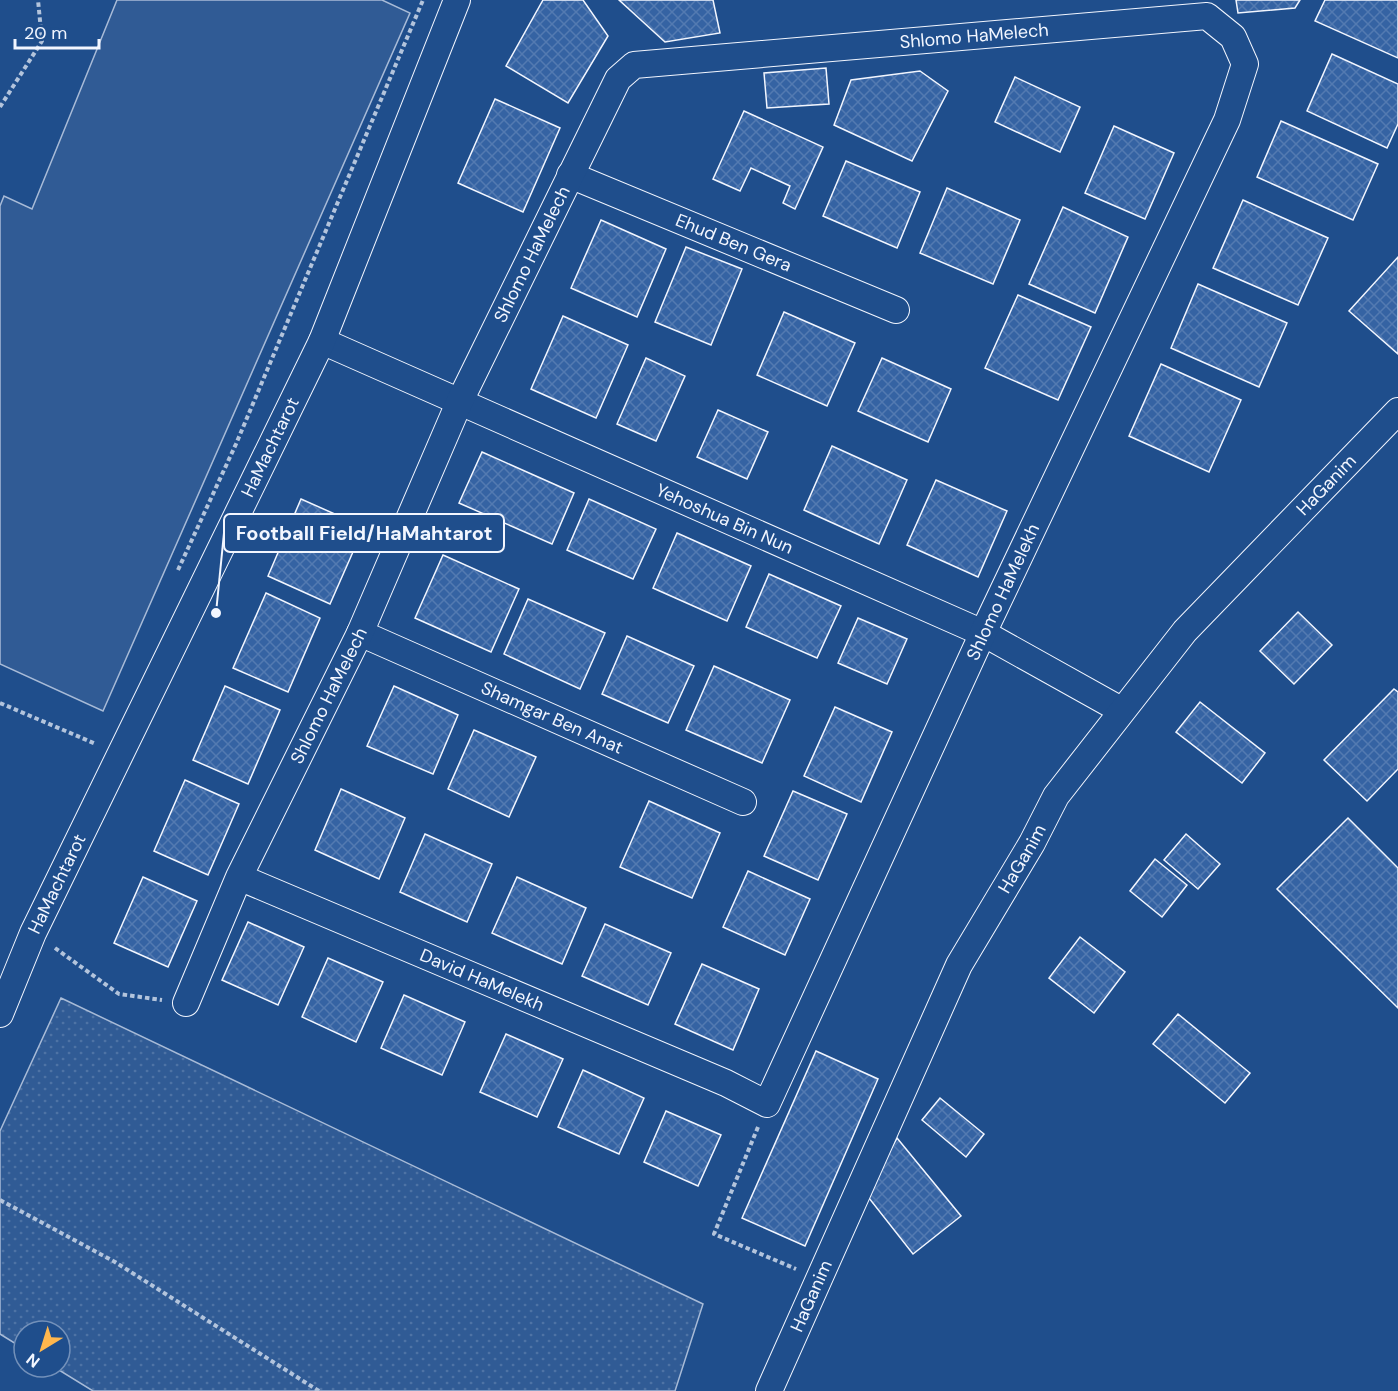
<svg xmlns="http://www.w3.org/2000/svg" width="1398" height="1391" font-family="'DM Sans',sans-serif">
  <defs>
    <pattern id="grass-dots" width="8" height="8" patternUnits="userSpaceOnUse" patternTransform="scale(1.5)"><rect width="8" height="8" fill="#305b95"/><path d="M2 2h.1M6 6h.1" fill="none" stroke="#4e73a5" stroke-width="1.8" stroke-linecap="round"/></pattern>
    <pattern id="building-cross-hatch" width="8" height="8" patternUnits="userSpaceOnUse" patternTransform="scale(1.5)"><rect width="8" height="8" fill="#3563a3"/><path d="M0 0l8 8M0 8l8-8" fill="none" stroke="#537ab1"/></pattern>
  </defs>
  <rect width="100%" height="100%" fill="#1f4e8c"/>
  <path fill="url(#grass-dots)" stroke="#a8bbd7" stroke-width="1.5" d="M 61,998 L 703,1304 L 675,1391 L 93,1391 L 54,1367 L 60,1367 L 60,1331 L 24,1331 L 24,1349 L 0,1334 L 0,1131 Z"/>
  <path fill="#305b95" stroke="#a8bbd7" stroke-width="1.5" d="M 117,0 L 382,0 L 410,13 L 103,711 L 0,664 L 0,206 L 4,196 L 32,209 Z"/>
  <g fill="url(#building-cross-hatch)" stroke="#f2f6ff" stroke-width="1.5">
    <path d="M 543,0 L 583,0 L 608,36 L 568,103 L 506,66 Z"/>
    <path d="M 619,0 L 713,0 L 720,33 L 665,42 Z"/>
    <path d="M 1236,0 L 1300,0 L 1295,8 L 1238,13 Z"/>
    <path d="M 1325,0 L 1398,0 L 1398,58 L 1315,21 Z"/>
    <path d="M 1332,54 L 1398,84 L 1398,124 L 1387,148 L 1307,111 Z"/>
    <path d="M 826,68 L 829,104 L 767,108 L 764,73 Z"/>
    <path d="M 920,71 L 948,91 L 912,161 L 834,125 L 851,80 Z"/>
    <path d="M 1015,77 L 1080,107 L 1060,152 L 995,122 Z"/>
    <path d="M 495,99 L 560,128 L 523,212 L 458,183 Z"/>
    <path d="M 744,111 L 823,147 L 795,209 L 783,203 L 790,186 L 751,168 L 740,191 L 713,179 Z"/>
    <path d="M 1281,121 L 1378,164 L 1353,220 L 1257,177 Z"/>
    <path d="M 1114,126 L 1174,153 L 1145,219 L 1085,193 Z"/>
    <path d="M 846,161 L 920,192 L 897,248 L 823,216 Z"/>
    <path d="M 947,188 L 1020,220 L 993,284 L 920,253 Z"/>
    <path d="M 1243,200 L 1328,238 L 1298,305 L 1213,268 Z"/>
    <path d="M 1063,207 L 1128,237 L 1095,313 L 1029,284 Z"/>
    <path d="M 601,220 L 666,249 L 637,317 L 571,288 Z"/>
    <path d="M 686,247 L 742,269 L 711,345 L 655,322 Z"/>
    <path d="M 1398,257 L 1398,354 L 1349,311 Z"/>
    <path d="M 1198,284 L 1287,323 L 1259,387 L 1171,348 Z"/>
    <path d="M 1018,295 L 1091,327 L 1058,400 L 985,368 Z"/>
    <path d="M 784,312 L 855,343 L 827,406 L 757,375 Z"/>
    <path d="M 563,316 L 628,345 L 596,418 L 531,389 Z"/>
    <path d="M 646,358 L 685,376 L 656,441 L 617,424 Z"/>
    <path d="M 882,358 L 951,389 L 928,442 L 858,411 Z"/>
    <path d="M 1161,364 L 1241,400 L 1209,472 L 1129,436 Z"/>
    <path d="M 718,410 L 768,432 L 747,479 L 697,457 Z"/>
    <path d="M 832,446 L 907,480 L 879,544 L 804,510 Z"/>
    <path d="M 482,452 L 574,493 L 552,544 L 459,503 Z"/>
    <path d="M 936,480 L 1007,511 L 978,577 L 907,545 Z"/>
    <path d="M 301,499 L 364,527 L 330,604 L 268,576 Z"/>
    <path d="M 589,499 L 656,529 L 633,579 L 567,550 Z"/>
    <path d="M 677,533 L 751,566 L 727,621 L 653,588 Z"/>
    <path d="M 443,555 L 519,589 L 491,652 L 415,618 Z"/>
    <path d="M 769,574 L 841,606 L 817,658 L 746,627 Z"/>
    <path d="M 266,593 L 320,618 L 288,692 L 233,668 Z"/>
    <path d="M 528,599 L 605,633 L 580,689 L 504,654 Z"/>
    <path d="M 1298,612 L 1332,645 L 1294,684 L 1260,651 Z"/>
    <path d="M 858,618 L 907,639 L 887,684 L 838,663 Z"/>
    <path d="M 627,636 L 694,666 L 668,723 L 602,694 Z"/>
    <path d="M 714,666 L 790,700 L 762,763 L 686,730 Z"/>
    <path d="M 225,686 L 280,710 L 248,784 L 193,760 Z"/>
    <path d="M 394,686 L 458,715 L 433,774 L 367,746 Z"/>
    <path d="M 1394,689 L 1398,692 L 1398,769 L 1367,801 L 1324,760 Z"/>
    <path d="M 1200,702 L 1265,753 L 1242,783 L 1176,732 Z"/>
    <path d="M 835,707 L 892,732 L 861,802 L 804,776 Z"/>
    <path d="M 474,730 L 536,757 L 509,817 L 448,789 Z"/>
    <path d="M 185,780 L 239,804 L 208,875 L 154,851 Z"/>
    <path d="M 341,789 L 405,818 L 379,879 L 315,850 Z"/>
    <path d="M 793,791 L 847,814 L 818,880 L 764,856 Z"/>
    <path d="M 649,801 L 720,833 L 692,898 L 620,867 Z"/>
    <path d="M 1348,818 L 1398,868 L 1398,1008 L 1277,889 Z"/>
    <path d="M 425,834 L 492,864 L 467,922 L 400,892 Z"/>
    <path d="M 1186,834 L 1220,864 L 1198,889 L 1164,860 Z"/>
    <path d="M 1155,859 L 1187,885 L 1162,917 L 1130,891 Z"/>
    <path d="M 748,871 L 810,899 L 785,955 L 723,927 Z"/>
    <path d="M 143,877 L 197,901 L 168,967 L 114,943 Z"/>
    <path d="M 517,877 L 586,908 L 562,964 L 492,933 Z"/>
    <path d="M 248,922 L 304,947 L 278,1005 L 222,980 Z"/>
    <path d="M 605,924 L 671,953 L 648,1005 L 582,976 Z"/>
    <path d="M 1080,937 L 1125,972 L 1094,1013 L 1049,978 Z"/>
    <path d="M 328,958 L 383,982 L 356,1042 L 302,1017 Z"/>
    <path d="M 702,964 L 759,989 L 733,1050 L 675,1024 Z"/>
    <path d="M 404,995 L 465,1022 L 442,1075 L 381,1048 Z"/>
    <path d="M 1178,1014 L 1250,1073 L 1225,1103 L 1153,1044 Z"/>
    <path d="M 506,1034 L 563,1059 L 537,1117 L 480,1092 Z"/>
    <path d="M 816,1051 L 878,1079 L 805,1246 L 742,1218 Z"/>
    <path d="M 583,1070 L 644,1098 L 619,1154 L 558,1127 Z"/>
    <path d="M 940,1098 L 984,1134 L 966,1157 L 922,1120 Z"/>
    <path d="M 666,1111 L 721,1135 L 698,1186 L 644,1162 Z"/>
    <path d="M 897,1138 L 961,1216 L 913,1254 L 865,1193 Z"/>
  </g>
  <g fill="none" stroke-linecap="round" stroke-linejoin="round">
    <defs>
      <g id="minor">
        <path id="s1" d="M 570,175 L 896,310"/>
        <path id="s2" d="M 322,341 L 983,633 L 1121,710"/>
        <path id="s3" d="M 360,633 L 743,802"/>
        <path id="s4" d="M 186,1003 L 239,877 L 360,633 L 459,403 L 618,79 L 634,65 L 1207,16 L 1233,37 L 1245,64 L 1227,120 L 983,633 L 767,1104 L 726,1083 L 239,877"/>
        <path id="s5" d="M 0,1014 L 33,933 L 322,341 L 457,0"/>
        <path id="s6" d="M 769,1391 L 959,965 L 1032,843 L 1056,796 L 1185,631 L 1398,411"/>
      </g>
    </defs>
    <use href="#minor" stroke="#f2f6ff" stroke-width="28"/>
    <g stroke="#b3c4dc" stroke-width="4" stroke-dasharray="4.5 3" stroke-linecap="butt">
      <path d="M 0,107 L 42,41 L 38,0"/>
      <path d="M 178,570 L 236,444 L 423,0"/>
      <path d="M 0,703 L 96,744"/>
      <path d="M 55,948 L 119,994 L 162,1000"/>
      <path d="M 758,1127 L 714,1234 L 796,1269"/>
      <path d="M 0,1200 L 115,1262 L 319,1391"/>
    </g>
    <use href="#minor" stroke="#1f4e8c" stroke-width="26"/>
  </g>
  <g text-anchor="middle" stroke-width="4.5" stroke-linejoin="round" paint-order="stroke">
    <g font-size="18" fill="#f2f6ff" stroke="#1f4e8c">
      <text dy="6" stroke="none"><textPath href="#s4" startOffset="1383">Shlomo HaMelech</textPath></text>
      <text dy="6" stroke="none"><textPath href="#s1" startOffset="177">Ehud Ben Gera</textPath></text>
      <text dy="6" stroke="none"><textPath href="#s4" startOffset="825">Shlomo HaMelech</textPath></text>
      <text dy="6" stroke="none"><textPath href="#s5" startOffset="628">HaMachtarot</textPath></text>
      <text dy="6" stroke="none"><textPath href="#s6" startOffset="1074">HaGanim</textPath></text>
      <text dy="6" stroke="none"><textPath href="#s2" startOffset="440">Yehoshua Bin Nun</textPath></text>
      <text transform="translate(1003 592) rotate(-65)" y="6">Shlomo HaMelekh</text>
      <text dy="6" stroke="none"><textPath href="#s4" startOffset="339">Shlomo HaMelech</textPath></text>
      <text dy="6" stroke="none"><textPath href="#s3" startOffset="210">Shamgar Ben Anat</textPath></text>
      <text dy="6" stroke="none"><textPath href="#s6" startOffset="590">HaGanim</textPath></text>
      <text dy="6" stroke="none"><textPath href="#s5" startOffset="142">HaMachtarot</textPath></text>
      <text transform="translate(482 980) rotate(23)" y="6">David HaMelekh</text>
      <text dy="6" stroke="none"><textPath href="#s6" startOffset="104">HaGanim</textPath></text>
    </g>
  </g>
  <path fill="none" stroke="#f2f6ff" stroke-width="2" d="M216 613L224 533"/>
  <circle fill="#f2f6ff" stroke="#1f4e8c" stroke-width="2" cx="216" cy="613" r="6"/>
  <rect fill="#1f4e8c" stroke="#f2f6ff" stroke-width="2" x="224" y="514" width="280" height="38" rx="6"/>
  <g font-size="20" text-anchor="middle" font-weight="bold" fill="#f2f6ff">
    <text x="364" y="540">Football Field/HaMahtarot</text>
  </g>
  <g transform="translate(42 1349) rotate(218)"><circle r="28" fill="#1f4e8c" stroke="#7391ba" stroke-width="1.5"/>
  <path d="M0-4.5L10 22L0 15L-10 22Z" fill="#ffb74d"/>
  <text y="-9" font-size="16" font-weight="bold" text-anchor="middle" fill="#f2f6ff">N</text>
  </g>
  <path d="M15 39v9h84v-9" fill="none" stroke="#f2f6ff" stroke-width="3"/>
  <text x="24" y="39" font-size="18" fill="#f2f6ff" stroke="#1f4e8c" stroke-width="4.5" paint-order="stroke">20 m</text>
</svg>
